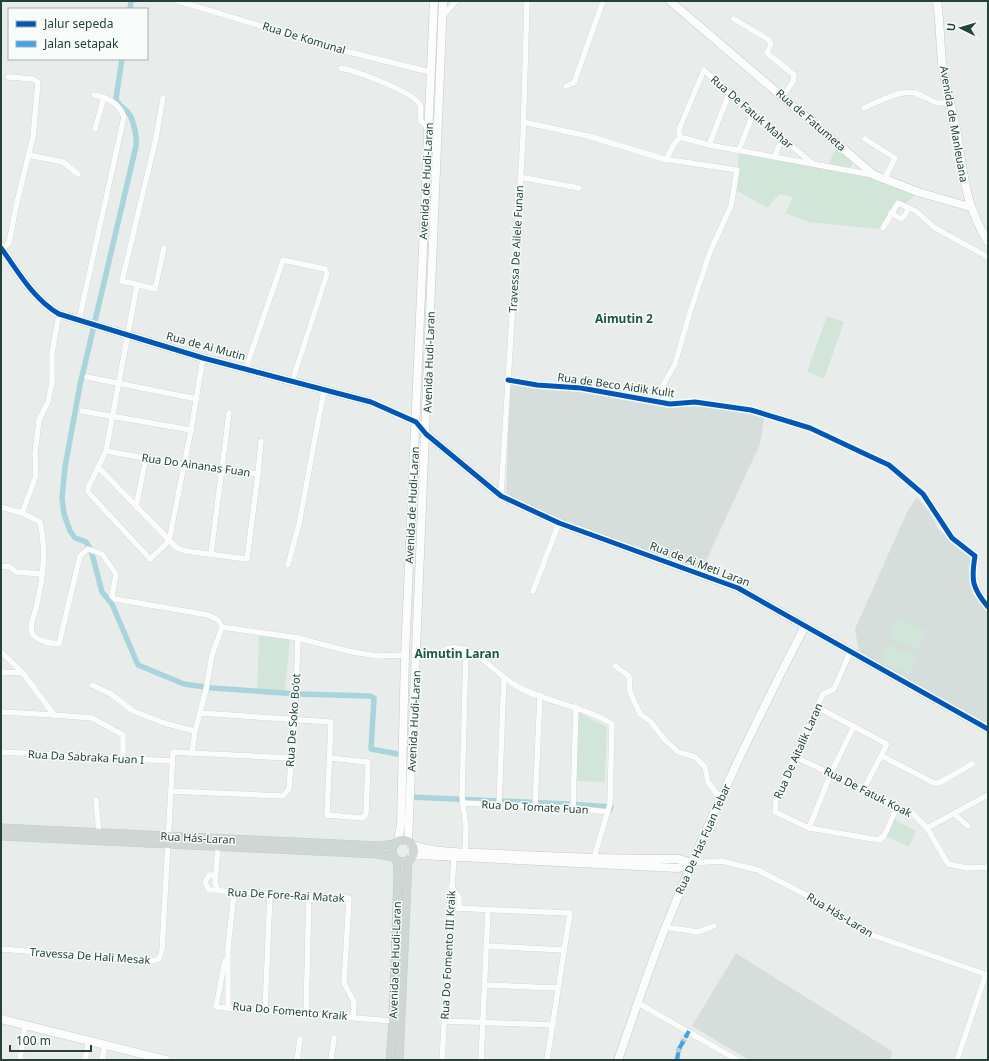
<svg xmlns="http://www.w3.org/2000/svg" width="989" height="1061" font-family="'Noto Sans',sans-serif">
  <rect width="100%" height="100%" fill="#e8edeb"/>
  <g fill="#d6dedb">
    <path d="M 530,383 L 674,404 L 695,400 L 765,413 L 760,444 L 700,574 L 526,510 L 506,497 L 510,384 Z"/>
    <path d="M 917,497 L 931,515 L 939,530 L 960,548 L 971,554 L 969,574 L 973,594 L 988,612 L 988,724 L 859,652 L 855,629 L 907,512 Z"/>
    <path d="M 736,953 L 893,1052 L 889,1060 L 749,1060 L 692,1026 Z"/>
  </g>
  <g fill="#d1e6d8">
    <path d="M 836,148 L 854,161 L 849,169 L 829,163 Z"/>
    <path d="M 739,150 L 874,175 L 918,192 L 878,229 L 808,222 L 785,213 L 793,197 L 779,194 L 767,208 L 736,190 Z"/>
    <path d="M 827,316 L 844,322 L 824,379 L 807,372 Z"/>
    <path d="M 897,618 L 925,630 L 917,649 L 889,637 Z"/>
    <path d="M 259,635 L 290,639 L 285,691 L 257,691 Z"/>
    <path d="M 888,645 L 916,656 L 909,674 L 881,663 Z"/>
    <path d="M 578,712 L 607,727 L 605,782 L 576,781 Z"/>
    <path d="M 894,819 L 916,831 L 909,847 L 886,836 Z"/>
  </g>
  <g fill="none" stroke-linecap="round" stroke-linejoin="round">
    <g stroke="#a9d4db" stroke-width="5.5">
      <path d="M 130,9 L 131,1"/>
      <path d="M 122,59 L 116,98 C 118,107 126,108 130,115 C 134,123 137,137 136,146 L 80,385 L 65,467 L 62,498 L 64,514 L 70,531 L 75,538 L 86,542 L 91,550 L 102,592 L 112,604 L 138,665 L 184,684 L 212,688 L 297,694 L 370,696 L 374,698 L 371,749 L 403,755"/>
      <path d="M 410,797 L 569,804 L 611,807 L 610,810"/>
    </g>
    <path stroke="#c1cbc8" stroke-width="5.5" stroke-dasharray="5.5 3" stroke-linecap="butt" d="M 677,1060 L 679,1049 L 689,1031"/>
    <defs>
      <g id="street">
        <path d="M 178,1 L 341,50 L 430,72"/>
        <path d="M 442,17 L 456,1"/>
        <path d="M 734,19 L 769,40 L 771,44 L 767,53 L 794,75 L 793,82 L 783,96"/>
        <path d="M 341,68 C 356,71 414,92 420,105 C 422,110 420,116 421,121 L 428,128"/>
        <path d="M 566,86 L 574,83 L 603,1"/>
        <path d="M 163,98 L 156,138 L 122,281 L 155,289 L 164,248"/>
        <path d="M 864,108 C 875,103 902,89 915,93 C 929,97 933,106 950,102"/>
        <path d="M 523,122 L 588,136 L 664,159 L 737,170 L 731,206 L 710,252 L 691,309 L 675,364 L 663,385 L 664,396 L 670,404"/>
        <path d="M 95,129 L 104,97"/>
        <path d="M 865,139 L 895,158 L 885,178"/>
        <path d="M 709,145 L 729,94"/>
        <path d="M 739,150 L 753,114"/>
        <path d="M 29,155 L 63,162 L 78,174"/>
        <path d="M 775,156 L 782,138"/>
        <path d="M 666,160 L 673,146 L 680,137"/>
        <path d="M 812,163 L 729,94 L 704,70 L 680,127 L 679,134 L 680,137 L 709,145 L 873,175"/>
        <path d="M 520,177 L 579,188"/>
        <path d="M 891,213 L 901,219 L 906,214 L 908,208"/>
        <path d="M 883,228 L 898,203 L 916,211 L 935,228 L 988,257"/>
        <path d="M 2,249 L 9,243 L 17,202 L 33,137 L 38,82 L 33,79 L 8,77"/>
        <path d="M 137,285 L 106,451 L 88,488 L 88,492 L 150,559 L 169,541 L 191,430 L 203,358"/>
        <path d="M 79,320 L 124,117 C 119,103 108,98 94,95"/>
        <path d="M 246,368 L 283,260 L 325,269 L 327,274 L 292,382"/>
        <path d="M 87,377 L 197,399"/>
        <path d="M 508,380 L 537,385 L 581,388 L 670,404 L 695,402 L 751,410 L 810,428 L 878,460 L 889,465 L 923,494 L 952,538 L 975,556 C 971,580 972,588 988,607"/>
        <path d="M 82,411 L 191,430"/>
        <path d="M 98,467 L 177,548 L 185,551 L 247,559 L 258,474 L 184,465 L 106,451"/>
        <path d="M 258,474 L 261,441"/>
        <path d="M 501,496 L 523,138 L 527,1"/>
        <path d="M 1,507 L 22,513 L 40,522 C 47,551 43,580 36,608 C 34,616 28,628 33,635 C 38,641 52,644 59,644 L 80,556 L 88,549 L 102,554 L 116,574 L 112,596 L 115,599 L 208,615 L 218,620 L 222,627"/>
        <path d="M 136,507 L 146,458"/>
        <path d="M 22,513 L 36,476 L 35,454 L 39,420 L 48,402 L 52,382 L 52,353 L 59,314"/>
        <path d="M 211,554 L 229,413"/>
        <path d="M 288,565 L 299,524 L 324,390"/>
        <path d="M 1,566 L 10,567 L 16,572 L 42,574"/>
        <path d="M 533,591 L 559,523"/>
        <path d="M 222,627 L 298,638"/>
        <path d="M 851,650 L 834,689 L 823,694 L 776,799 L 775,812 L 809,828 L 879,840 L 884,836 L 897,807"/>
        <path d="M 1,652 L 23,673"/>
        <path d="M 417,657 C 438,660 440,646 457,648 C 479,650 496,674 515,685 C 545,703 582,705 612,724 L 610,804 L 593,861"/>
        <path d="M 615,666 L 629,676 L 630,692 L 640,714 L 650,721 L 665,740 L 678,752 L 695,757 L 705,767 L 708,782 L 720,798"/>
        <path d="M 1,672 L 23,673 L 54,715 L 92,718 L 123,735 L 123,759"/>
        <path d="M 92,685 L 111,694 L 133,711 L 167,724 L 195,731"/>
        <path d="M 817,707 L 887,744 L 864,789"/>
        <path d="M 1,712 L 54,715"/>
        <path d="M 200,713 L 331,722 L 327,815 L 363,818 L 366,814 L 368,762 L 330,758"/>
        <path d="M 1,752 L 171,761"/>
        <path d="M 192,753 L 290,758"/>
        <path d="M 882,756 L 934,783 L 939,783 L 972,764"/>
        <path d="M 795,757 L 864,789 L 897,807 L 911,812 L 927,828 L 948,864 L 967,868 L 988,867"/>
        <path d="M 170,791 L 283,796 L 289,789 L 296,692 L 298,638 L 348,651 L 376,656 L 405,655"/>
        <path d="M 96,800 L 99,833"/>
        <path d="M 462,803 L 573,808 L 608,812"/>
        <path d="M 499,804 L 504,677"/>
        <path d="M 535,806 L 540,695"/>
        <path d="M 573,808 L 576,707"/>
        <path d="M 954,814 L 968,826"/>
        <path d="M 809,828 L 831,773 L 854,726"/>
        <path d="M 927,828 L 988,795"/>
        <path d="M 218,846 L 215,883 L 218,890 L 221,891 L 349,898 L 344,983 L 354,1002 L 353,1017"/>
        <path d="M 465,852 L 466,829 L 462,796 L 466,650"/>
        <path d="M 691,863 L 721,861 L 758,870 L 810,897 L 872,935 L 988,975"/>
        <path d="M 215,875 L 209,875 L 205,882 L 209,890 L 218,890"/>
        <path d="M 451,886 L 459,897 L 459,908"/>
        <path d="M 234,893 L 228,948 L 228,1008 L 393,1021"/>
        <path d="M 450,908 L 570,913 L 547,1060"/>
        <path d="M 665,927 L 698,932 L 714,926"/>
        <path d="M 486,946 L 564,950"/>
        <path d="M 1,949 L 152,961 L 159,959 L 162,950 L 173,752 L 192,753 L 195,731 L 206,690 L 212,655 L 222,627"/>
        <path d="M 225,960 L 216,1007 L 228,1008"/>
        <path d="M 484,985 L 558,988"/>
        <path d="M 638,1003 L 737,1060"/>
        <path d="M 265,1011 L 270,893"/>
        <path d="M 306,1014 L 309,895"/>
        <path d="M 444,1021 L 553,1025"/>
        <path d="M 20,1060 L 25,1025"/>
        <path d="M 85,1060 L 89,1040"/>
        <path d="M 102,1060 L 105,1044"/>
        <path d="M 297,1060 L 300,1039"/>
        <path d="M 331,1060 L 334,1038"/>
        <path d="M 442,1060 L 454,855"/>
        <path d="M 481,1060 L 488,910"/>
        <path d="M 957,1060 L 986,974"/>
      </g>
      <g id="secondary">
        <path d="M 670,1 L 874,175 L 918,192 L 970,207"/>
        <path d="M 937,1 C 940,21 940,42 942,62 C 945,86 953,110 957,134 C 964,177 965,204 988,242"/>
        <path d="M 1,248 C 18,271 33,299 59,314 L 203,358 L 371,402 L 416,422 L 426,434 L 501,496 L 559,523 L 738,588 L 988,729"/>
        <path d="M 398,841 L 401,824 L 405,655 L 434,1"/>
        <path d="M 408,842 L 443,1"/>
        <path d="M 412,845 C 439,854 471,852 499,854 C 559,857 619,859 679,859 L 691,863"/>
        <path d="M 412,856 L 421,855 L 678,868 L 691,863"/>
        <path d="M 1,1019 L 166,1060"/>
        <path d="M 618,1060 C 634,1015 648,970 666,926 C 707,823 754,724 805,626"/>
      </g>
      <g id="primary">
        <path d="M 1,828 L 379,846 L 395,844"/>
        <path d="M 1,836 L 377,854 L 394,857"/>
        <circle cx="403" cy="851" r="11"/>
        <path d="M 390,1060 L 393,1021 L 398,874 L 397,860"/>
        <path d="M 399,1060 L 408,860"/>
      </g>
    </defs>
    <use href="#street" stroke="#c5cac8" stroke-width="6"/>
    <use href="#secondary" stroke="#c3cbc8" stroke-width="9"/>
    <use href="#primary" stroke="#c3ccc9" stroke-width="9"/>
    <use href="#street" stroke="#fcfcfc" stroke-width="5.5"/>
    <use href="#secondary" stroke="#fcfcfc" stroke-width="8"/>
    <use href="#primary" stroke="#cfd7d5" stroke-width="8"/>
    <path stroke="#3ea4ec" stroke-width="4" stroke-dasharray="8 4" stroke-linecap="butt" d="M 677,1060 L 679,1049 L 689,1031"/>
    <defs>
      <g id="cycleway">
        <path d="M 1,248 C 18,271 33,299 59,314 L 203,358 L 371,402 L 416,422 L 426,434 L 501,496 L 559,523 L 738,588 L 988,729"/>
        <path d="M 508,380 L 537,385 L 581,388 L 670,404 L 695,402 L 751,410 L 810,428 L 878,460 L 889,465 L 923,494 L 952,538 L 975,556 C 971,580 972,588 988,607"/>
      </g>
    </defs>
    <use href="#cycleway" stroke="#f7fbf9" stroke-width="8"/>
    <use href="#cycleway" stroke="#0057b8" stroke-width="5"/>
  </g>
  <g text-anchor="middle" stroke-width="3" stroke-linejoin="round" paint-order="stroke">
    <g font-size="11" fill="#24423a" stroke="#f7fbf9">
      <text transform="translate(304 38) rotate(17)" y="4">Rua De Komunal</text>
      <text transform="translate(752 112) rotate(41)" y="4">Rua De Fatuk Mahar</text>
      <text transform="translate(811 120) rotate(41)" y="4">Rua de Fatumeta</text>
      <text transform="translate(954 124) rotate(80)" y="4">Avenida de Manleuana</text>
      <text transform="translate(426 181) rotate(-87)" y="4">Avenida de Hudi-Laran</text>
      <text transform="translate(516 249) rotate(-87)" y="4">Travessa De Ailele Funan</text>
      <text transform="translate(206 346) rotate(15)" y="4">Rua de Ai Mutin</text>
      <text transform="translate(429 362) rotate(-88)" y="4">Avenida Hudi-Laran</text>
      <text transform="translate(616 385) rotate(8)" y="4">Rua de Beco Aidik Kulit</text>
      <text transform="translate(196 465) rotate(8)" y="4">Rua Do Ainanas Fuan</text>
      <text transform="translate(412 505) rotate(-87)" y="4">Avenida de Hudi-Laran</text>
      <text transform="translate(700 564) rotate(21)" y="4">Rua de Ai Meti Laran</text>
      <text transform="translate(293 720) rotate(-86)" y="4">Rua De Soko Bo’ot</text>
      <text transform="translate(414 721) rotate(-87)" y="4">Avenida Hudi-Laran</text>
      <text transform="translate(798 751) rotate(-66)" y="4">Rua De Aitalik Laran</text>
      <text transform="translate(86 757) rotate(3)" y="4">Rua Da Sabraka Fuan I</text>
      <text transform="translate(868 792) rotate(27)" y="4">Rua De Fatuk Koak</text>
      <text transform="translate(535 807) rotate(3)" y="4">Rua Do Tomate Fuan</text>
      <text transform="translate(198 838) rotate(3)" y="4">Rua Hás-Laran</text>
      <text transform="translate(703 839) rotate(-66)" y="4">Rua De Has Fuan Tebar</text>
      <text transform="translate(286 895) rotate(3)" y="4">Rua De Fore-Rai Matak</text>
      <text transform="translate(840 915) rotate(31)" y="4">Rua Hás-Laran</text>
      <text transform="translate(448 955) rotate(-87)" y="4">Rua Do Fomento III Kraik</text>
      <text transform="translate(90 956) rotate(4)" y="4">Travessa De Hali Mesak</text>
      <text transform="translate(395 960) rotate(-88)" y="4">Avenida de Hudi-Laran</text>
      <text transform="translate(290 1011) rotate(5)" y="4">Rua Do Fomento Kraik</text>
    </g>
    <g font-size="12" font-weight="bold" fill="#1f5548" stroke="#f7fbf9">
      <text x="624" y="323">Aimutin 2</text>
      <text x="457" y="658">Aimutin Laran</text>
    </g>
  </g>
  <rect width="989" height="1061" fill="none" stroke="#24423a" stroke-width="4"/>
  <rect x="8" y="8" width="140" height="52" fill="#f7fbf9" stroke="#a3b1ad"/>
  <rect x="16" y="21" width="20" height="6" fill="#0057b8" stroke="#a3b1ad"/>
  <text x="44" y="28" font-size="12" fill="#24423a">Jalur sepeda</text>
  <rect x="16" y="41" width="20" height="6" fill="#3ea4ec" stroke="#a3b1ad"/>
  <text x="44" y="48" font-size="12" fill="#24423a">Jalan setapak</text>
  <g transform="translate(961 28) rotate(275)" stroke="#f7fbf9" stroke-width="3" paint-order="stroke">
  <path d="M0-3L7 15L0 10L-7 15Z" fill="#24423a"/>
  <text y="-6" font-size="11" font-weight="bold" text-anchor="middle" fill="#24423a">U</text>
  </g>
  <path d="M10 1045v6h81v-6" fill="none" stroke="#24423a" stroke-width="2"/>
  <text x="16" y="1045" font-size="12" fill="#24423a" stroke="#f7fbf9" stroke-width="3" paint-order="stroke">100 m</text>
</svg>
